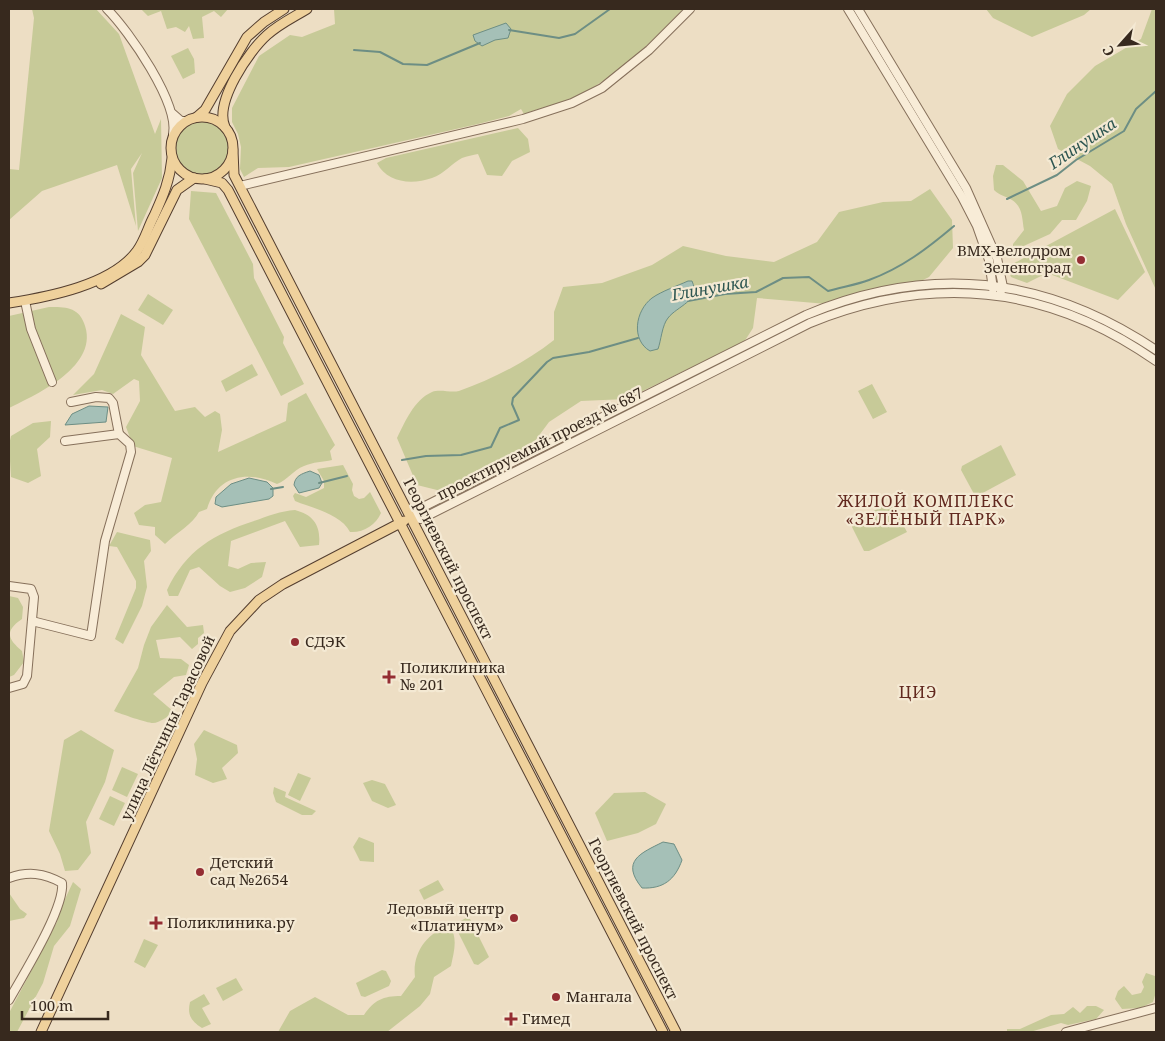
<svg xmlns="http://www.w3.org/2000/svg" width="1165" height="1041" font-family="'Noto Serif',serif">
  <rect width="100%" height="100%" fill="#eddec4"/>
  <g fill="#c7ca98">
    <path d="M 32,9 L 96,9 L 119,34 L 155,134 L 161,119 L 162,178 L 138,231 L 133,173 L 142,153 L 131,169 L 136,226 L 117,165 L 42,191 L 9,220 L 9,169 L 19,170 L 34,18 Z"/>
    <path d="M 141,9 L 228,9 L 221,17 L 214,11 L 202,17 L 204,38 L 193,39 L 189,26 L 185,32 L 176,27 L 167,29 L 161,11 L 148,16 Z"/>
    <path d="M 334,9 L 683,9 C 650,43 616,79 572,98 C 557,104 540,108 524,114 L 521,109 L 509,116 L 478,124 L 289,167 L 258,168 L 244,177 L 240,169 L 241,147 L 238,134 L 232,122 L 232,108 L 259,56 L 290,35 L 302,37 L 335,24 Z"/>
    <path d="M 986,9 L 1091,9 L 1084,15 L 1032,37 L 993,18 Z"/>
    <path d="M 1152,9 L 1156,9 L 1156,290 L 1126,224 L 1112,184 L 1090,166 L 1058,149 L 1050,126 L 1067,94 L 1095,66 L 1141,39 Z"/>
    <path d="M 188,48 L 194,59 L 195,73 L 183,79 L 171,56 Z"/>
    <circle cx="202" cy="148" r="26"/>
    <path d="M 518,128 L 528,139 L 530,152 L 512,161 L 502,176 L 487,175 L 478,154 C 473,155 467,156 462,158 C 452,163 444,174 432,178 C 412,185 387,183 377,163 L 386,158 Z"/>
    <path d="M 996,165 L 1003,165 L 1023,181 L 1041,211 L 1057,206 L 1065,188 L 1077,181 L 1091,186 L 1087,201 L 1076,220 L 1062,220 L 1050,234 L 1013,251 L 1013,244 L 1024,230 C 1022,219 1023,207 1012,200 C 1006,196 1000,196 994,190 L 993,176 Z"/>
    <path d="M 930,189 L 952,220 L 953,248 L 929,277 L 917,283 L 827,304 L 757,298 L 753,328 L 744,342 L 626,399 L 581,401 L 549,422 L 526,453 L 479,477 L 464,480 L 445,492 L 417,485 L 397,438 C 405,422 414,400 432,392 C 440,389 451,393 459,391 C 493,379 526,362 554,340 L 554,312 L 563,287 L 602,283 L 652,265 L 683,246 L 726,256 L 774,262 L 817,242 L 839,212 L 883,202 L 911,201 Z"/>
    <path d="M 191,191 L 216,193 L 253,264 L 254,278 L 284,337 L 283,343 L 304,384 L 281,396 L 189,219 Z"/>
    <path d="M 1115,209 L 1145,272 L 1118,300 L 1047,273 L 1027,283 L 1011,277 L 1007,267 Z"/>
    <path d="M 148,294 L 173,310 L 163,325 L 138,310 Z"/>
    <path d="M 49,307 C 65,307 78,307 84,323 C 101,365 38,394 9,408 L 9,316 Z"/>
    <path d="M 121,314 L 145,327 L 141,355 L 175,411 L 195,407 L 205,417 L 215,411 L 220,414 L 222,430 L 218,452 L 286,421 L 288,403 L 306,393 L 335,445 L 330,451 L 332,460 C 323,462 313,462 304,466 C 293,470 288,480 277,484 C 248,470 217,475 207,509 L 199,512 C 193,524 176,533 165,544 L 155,535 L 155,527 L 139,525 L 134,513 L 145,505 L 161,502 L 172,458 L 133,446 L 126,427 L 140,401 L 139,381 L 134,379 L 113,394 L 102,390 L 73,395 L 94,374 Z"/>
    <path d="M 252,364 L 258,375 L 226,392 L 221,381 Z"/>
    <path d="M 872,384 L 887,412 L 873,419 L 858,391 Z"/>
    <path d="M 51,421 L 50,437 L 37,449 L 41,476 L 28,483 L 11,477 L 9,445 L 11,436 L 33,423 Z"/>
    <path d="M 1001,445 L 1016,475 L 979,495 L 974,494 L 961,470 L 962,466 Z"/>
    <path d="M 343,465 L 353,484 L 352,490 L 354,496 L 359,499 L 364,498 L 370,492 L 381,513 C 376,525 363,533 350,532 C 341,514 312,508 295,501 L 293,496 L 295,493 L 306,497 L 324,488 L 324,481 L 317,469 Z"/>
    <path d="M 891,502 L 907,532 L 869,551 L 864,551 L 852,527 L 852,522 Z"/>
    <path d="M 295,510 C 314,515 321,526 319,545 L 300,547 L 285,521 L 231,541 L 228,566 L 238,569 L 251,563 L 266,562 L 262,577 L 245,588 L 230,592 L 220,586 L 199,567 L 190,570 L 178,596 L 169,596 L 167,590 C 186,550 214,534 254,521 C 268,516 281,511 295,510 Z"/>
    <path d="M 117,532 L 150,540 L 151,551 L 144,561 L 147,587 L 142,606 L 123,644 L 115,639 L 136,588 L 136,581 L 117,547 L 109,546 Z"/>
    <path d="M 9,596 L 18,598 L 23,607 L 22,619 C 4,631 8,639 22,651 L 24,662 L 14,675 L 9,677 Z"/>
    <path d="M 167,605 L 187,627 L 203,625 L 204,633 L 198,638 L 198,644 L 192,649 L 180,637 L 156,640 L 160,658 L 181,659 L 189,665 L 186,675 L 174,677 L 153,694 L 174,712 C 168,716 160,723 153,723 C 147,723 121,714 114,711 L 138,668 L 144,645 L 151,627 Z"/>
    <path d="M 81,730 L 114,750 L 105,782 L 86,822 L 91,853 L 78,870 L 65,871 L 60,854 L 49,831 L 64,740 Z"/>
    <path d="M 204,730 L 237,745 L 238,753 L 222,768 L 227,779 L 213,783 L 195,775 L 197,759 L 194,744 Z"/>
    <path d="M 122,767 L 138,774 L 127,797 L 112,790 Z"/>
    <path d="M 298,773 L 311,778 L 300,801 L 288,795 Z"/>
    <path d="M 372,780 L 385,784 L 396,805 L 388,808 L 372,801 L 363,783 Z"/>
    <path d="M 274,787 L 286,792 L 285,797 L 316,811 L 312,815 L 302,815 L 276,802 L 273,793 Z"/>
    <path d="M 645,792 L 666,804 L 656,824 L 638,833 L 607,841 L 595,813 L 614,793 Z"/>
    <path d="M 110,796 L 125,803 L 114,826 L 99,819 Z"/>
    <path d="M 359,837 L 374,843 L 374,862 L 360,861 L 353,847 Z"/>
    <path d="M 438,880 L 444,890 L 424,900 L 419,890 Z"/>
    <path d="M 73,882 L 81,889 L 70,926 L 54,946 L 43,983 L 17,1032 L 9,1032 L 9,1013 L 57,922 L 59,912 Z"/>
    <path d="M 9,893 L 20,909 L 27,914 L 24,918 L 9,921 Z"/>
    <path d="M 466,918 L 470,919 L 489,957 L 478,965 L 474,964 L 455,926 L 457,923 Z"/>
    <path d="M 450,926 C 458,939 454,951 451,966 L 434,977 L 430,994 L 420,1006 L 387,1032 L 278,1032 L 290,1011 L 315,997 L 348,1015 L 364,1015 C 374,1000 383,996 401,996 L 415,977 C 412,953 427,932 450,926 Z"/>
    <path d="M 144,939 L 158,945 L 145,968 L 134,962 Z"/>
    <path d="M 382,970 L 386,971 L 391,981 L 389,986 L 365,997 L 361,996 L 356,983 Z"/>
    <path d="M 1146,973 L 1155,976 L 1156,992 L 1153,1002 L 1140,1008 L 1122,1009 L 1115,999 L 1118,991 L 1124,986 L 1132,995 L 1141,993 L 1144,987 L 1142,982 Z"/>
    <path d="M 236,978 L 243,990 L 223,1001 L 216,988 Z"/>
    <path d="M 204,994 L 210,1004 L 202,1008 L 211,1024 L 202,1028 C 191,1021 187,1015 190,1002 Z"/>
    <path d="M 1087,1006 L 1096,1006 L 1104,1010 L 1096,1019 L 1068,1025 L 1061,1023 L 1030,1032 L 1007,1032 L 1007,1029 L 1020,1029 L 1051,1015 L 1064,1014 L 1073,1007 L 1080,1013 Z"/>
  </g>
  <g fill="#a5c0b7" stroke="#6d8e84">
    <path d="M 506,23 L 511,29 L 508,38 L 495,40 L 482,46 L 475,41 L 473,35 Z"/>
    <path d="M 688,281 L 692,281 C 701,301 677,306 668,318 C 662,325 661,341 658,349 L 650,351 C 631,340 635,311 652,298 C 662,291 677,286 688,281 Z"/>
    <path d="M 89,406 L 108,407 L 106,422 L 65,425 L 72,414 Z"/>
    <path d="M 310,471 L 319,475 L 322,483 L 319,488 L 299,493 L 294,485 C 295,476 301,474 310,471 Z"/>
    <path d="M 249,478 L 267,482 L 273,488 L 273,496 L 269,499 L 222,507 L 215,504 L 216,497 L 231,484 Z"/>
    <path d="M 663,842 L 674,844 L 682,860 C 675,880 663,889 642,888 C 620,861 641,853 663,842 Z"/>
  </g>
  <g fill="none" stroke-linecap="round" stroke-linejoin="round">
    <g stroke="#6d8e84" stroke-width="2">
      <path d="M 509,30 L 559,38 L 575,34 L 610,9"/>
      <path d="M 354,50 L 380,52 L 403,64 L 427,65 L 480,43"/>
      <path d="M 1007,199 L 1057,175 L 1076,160 L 1124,131 L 1136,109 L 1156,91"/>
      <path d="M 688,301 L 725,294 L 756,292 L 783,278 L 809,277 L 828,291 C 841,287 856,285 869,280 C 902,268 928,248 954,226"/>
      <path d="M 402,460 L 426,456 L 461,455 L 491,447 L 500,428 L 519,420 L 512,404 L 513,398 L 547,362 L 553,358 L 589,352 L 638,338"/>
      <path d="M 319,483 L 347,476"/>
      <path d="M 271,489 L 283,487"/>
    </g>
    <defs>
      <g id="minor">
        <path d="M 107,9 C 129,31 179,103 173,134"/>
        <path d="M 848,9 L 962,197 L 977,226 L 989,260 L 993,289"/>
        <path d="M 858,9 L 966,188 L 997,258 L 1003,287 L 1001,291"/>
        <path d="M 173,114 L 181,121 L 186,121"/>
        <path d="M 240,186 L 523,119 L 572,103 L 602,88 L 649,50 L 690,9"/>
        <path d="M 25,301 L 31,329 L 52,382"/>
        <path d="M 71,402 L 96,397 L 109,398 L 113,403 L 119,434"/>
        <path d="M 411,518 L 417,510 L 806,315 C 930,263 1046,276 1156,350"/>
        <path d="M 411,518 L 421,519 L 810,323 C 933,273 1048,285 1156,361"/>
        <path d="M 9,586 L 31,589 L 34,597 L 27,676 L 23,684 L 9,688"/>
        <path d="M 32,621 L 91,636 L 105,541 L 131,452 L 130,444 L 119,434 L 65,441"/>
        <path d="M 9,878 C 28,871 44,873 62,883 C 65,908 23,975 9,1000"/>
        <path d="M 1066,1032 L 1156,1008"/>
      </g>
      <g id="major">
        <circle cx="202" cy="148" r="31"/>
        <path d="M 197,117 L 205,110 L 247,37 L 264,22 L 284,9"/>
        <path d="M 225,127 C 214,102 249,51 267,35 C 279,24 294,17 307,9"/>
        <path d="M 233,150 L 234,175 L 676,1032"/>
        <path d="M 205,179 L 222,183 L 228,190 L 663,1032"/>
        <path d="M 101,284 L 138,262 L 145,255 L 177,190 L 194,178"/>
        <path d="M 9,303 C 48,297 112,285 137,251 C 145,240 148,227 154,216 C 163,196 170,180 172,158"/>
        <path d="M 41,1032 L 202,683 L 230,631 L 259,600 L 283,584 L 404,521"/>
      </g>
    </defs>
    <use href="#minor" stroke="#86705b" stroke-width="10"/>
    <use href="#major" stroke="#543e2f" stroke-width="11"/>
    <use href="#minor" stroke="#f8ecd7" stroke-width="8"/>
    <use href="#major" stroke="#efd19c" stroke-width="9"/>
  </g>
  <g fill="#942d33" stroke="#f4e9d3" stroke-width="2">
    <circle cx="1081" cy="260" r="5"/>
    <circle cx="295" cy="642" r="5"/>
    <path d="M386.5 669.5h5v5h5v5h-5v5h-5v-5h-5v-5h5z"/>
    <circle cx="200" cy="872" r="5"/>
    <circle cx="514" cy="918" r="5"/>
    <path d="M153.5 915.5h5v5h5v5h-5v5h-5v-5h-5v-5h5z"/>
    <circle cx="556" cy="997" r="5"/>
    <path d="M508.5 1011.5h5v5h5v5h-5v5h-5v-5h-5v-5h5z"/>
  </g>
  <g text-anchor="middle" stroke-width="4.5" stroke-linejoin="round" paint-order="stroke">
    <g font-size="15" fill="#37291e" stroke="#f4e9d3" text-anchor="start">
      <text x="1071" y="256" text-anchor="end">BMX-Велодром<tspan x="1071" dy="17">Зеленоград</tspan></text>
      <text x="305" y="647">СДЭК</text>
      <text x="400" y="673">Поликлиника<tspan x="400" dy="17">№ 201</tspan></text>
      <text x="210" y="868">Детский<tspan x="210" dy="17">сад №2654</tspan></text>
      <text x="504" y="914" text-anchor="end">Ледовый центр<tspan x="504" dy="17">«Платинум»</tspan></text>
      <text x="167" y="928">Поликлиника.ру</text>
      <text x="566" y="1002">Мангала</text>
      <text x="522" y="1024">Гимед</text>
    </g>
    <g font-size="15" fill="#37291e" stroke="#f4e9d3">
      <text transform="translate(540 444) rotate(-27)" y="5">проектируемый проезд № 687</text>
      <text transform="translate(448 559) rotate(63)" y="5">Георгиевский проспект</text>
      <text transform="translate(168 728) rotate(-65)" y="5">улица Лётчицы Тарасовой</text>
      <text transform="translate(633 919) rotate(63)" y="5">Георгиевский проспект</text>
    </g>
    <g font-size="16" font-style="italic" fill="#2e5651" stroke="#f4e9d3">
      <text transform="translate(1082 143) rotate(-34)" y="6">Глинушка</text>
      <text transform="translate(710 288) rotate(-10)" y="6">Глинушка</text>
    </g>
    <g font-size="16" letter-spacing="1" fill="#62291f" stroke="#f4e9d3">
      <text x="926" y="507">ЖИЛОЙ КОМПЛЕКС<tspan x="926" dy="18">«ЗЕЛЁНЫЙ ПАРК»</tspan></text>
      <text x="918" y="698">ЦИЭ</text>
    </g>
  </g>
  <rect width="1165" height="1041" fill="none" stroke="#37291e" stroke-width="20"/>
  <g transform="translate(1120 45) rotate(243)" stroke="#f4e9d3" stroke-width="4" paint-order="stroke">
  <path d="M0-4L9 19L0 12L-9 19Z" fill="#37291e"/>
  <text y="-8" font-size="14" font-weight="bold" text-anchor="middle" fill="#37291e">С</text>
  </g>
  <path d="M22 1011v8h86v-8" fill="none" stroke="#37291e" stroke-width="2.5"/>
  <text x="30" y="1011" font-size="15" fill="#37291e" stroke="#f4e9d3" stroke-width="4" paint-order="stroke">100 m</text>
</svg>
